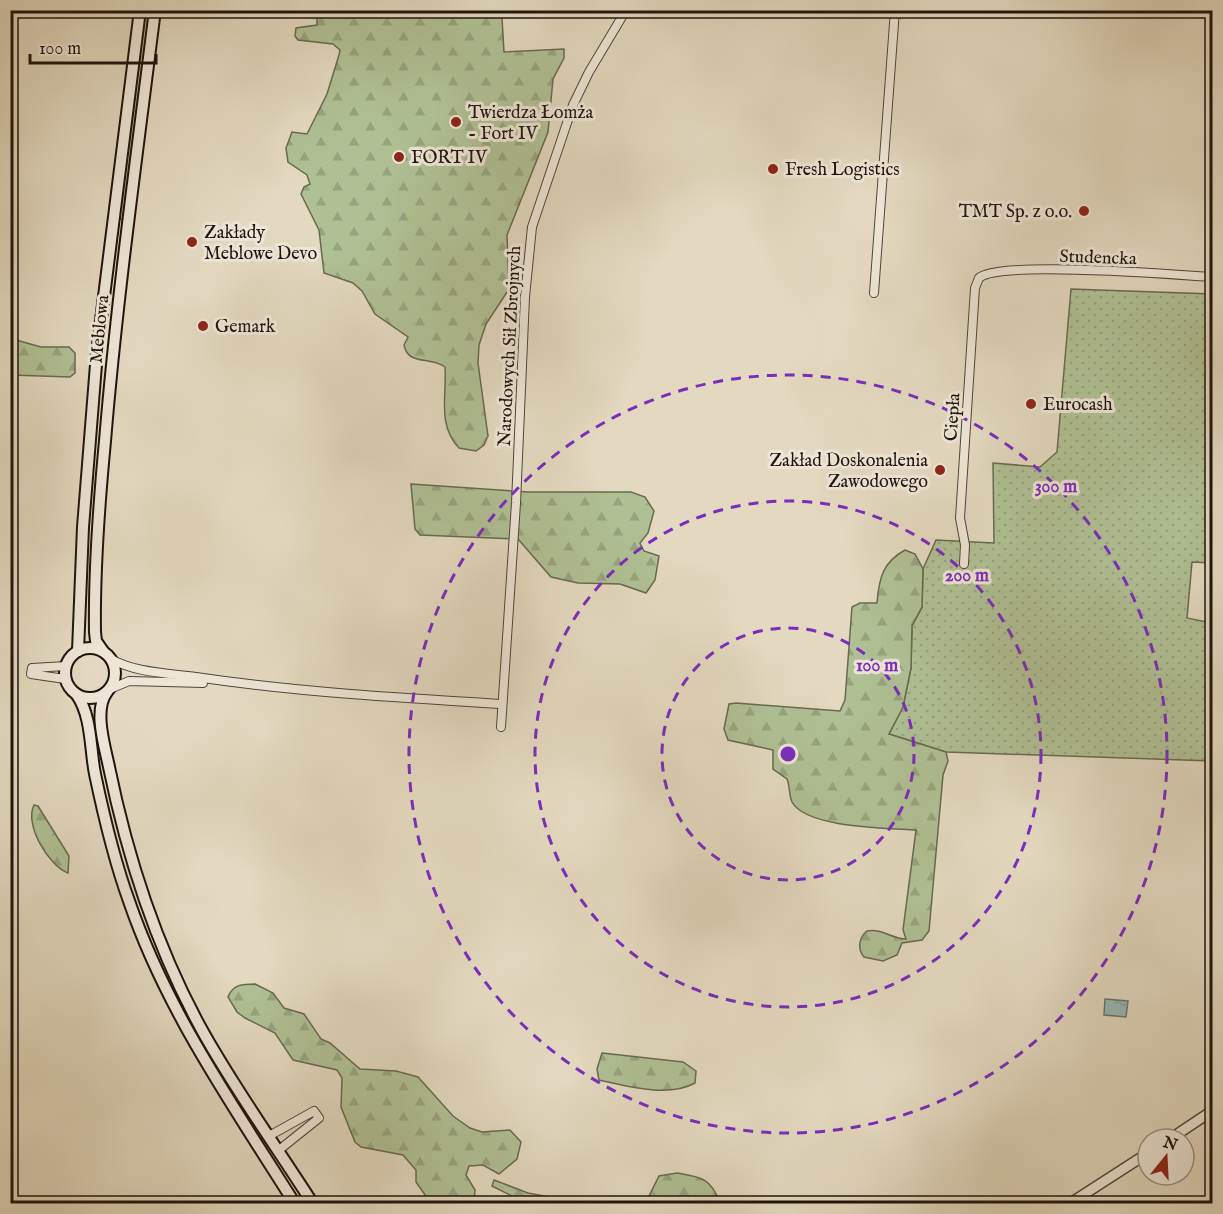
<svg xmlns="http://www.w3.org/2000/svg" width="1223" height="1214" font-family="'IM FELL English',serif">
  <defs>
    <pattern id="grass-dots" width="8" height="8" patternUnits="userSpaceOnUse" patternTransform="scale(1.5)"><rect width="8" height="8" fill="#b0c095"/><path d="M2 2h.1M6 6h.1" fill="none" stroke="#97a47f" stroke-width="1.8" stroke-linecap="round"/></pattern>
    <pattern id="forest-firs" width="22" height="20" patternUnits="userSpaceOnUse" patternTransform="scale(1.5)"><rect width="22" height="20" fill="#b0c095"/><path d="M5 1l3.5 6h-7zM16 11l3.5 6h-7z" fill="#97a47f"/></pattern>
    <pattern id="water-ripples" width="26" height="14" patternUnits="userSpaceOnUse" patternTransform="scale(1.5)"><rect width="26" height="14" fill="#96b9b8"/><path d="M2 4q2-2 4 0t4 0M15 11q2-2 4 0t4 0" fill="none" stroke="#819e9d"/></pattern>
  </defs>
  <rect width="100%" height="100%" fill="#e3d9c0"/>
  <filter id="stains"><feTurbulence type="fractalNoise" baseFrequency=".00333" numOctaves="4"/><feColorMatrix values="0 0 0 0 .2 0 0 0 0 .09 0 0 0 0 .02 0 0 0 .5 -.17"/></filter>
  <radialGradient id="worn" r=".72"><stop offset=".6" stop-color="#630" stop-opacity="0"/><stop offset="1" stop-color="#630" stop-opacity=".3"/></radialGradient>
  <g fill="url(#grass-dots)" stroke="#676a51" stroke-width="1.5">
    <path d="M 145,11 L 151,11 L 125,220 L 119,219 Z"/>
    <path d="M 1071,289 L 1212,294 L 1212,563 L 1192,562 L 1187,618 L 1212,623 L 1212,761 L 946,752 L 889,734 L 903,707 L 911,668 L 912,626 L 922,607 L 923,569 L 936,540 L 994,543 L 993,463 L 1040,467 L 1057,452 Z"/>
  </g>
  <g fill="url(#forest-firs)" stroke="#676a51" stroke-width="1.5">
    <path d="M 317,11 L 506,11 L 502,18 L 504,52 L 564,49 L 564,58 L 553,79 L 548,132 L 507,235 L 509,289 L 486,324 L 479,345 L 478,363 L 488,436 L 484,445 L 476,451 L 459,448 C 437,425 447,395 445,367 C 430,356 408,366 404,345 L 408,337 L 375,314 L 362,291 L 353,283 L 324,273 L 319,230 L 301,194 L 304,187 L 310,184 L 307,175 L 288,162 L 286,148 L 292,132 L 307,134 L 327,94 L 339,55 L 340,50 L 333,44 L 298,40 L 295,36 L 296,28 L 317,25 Z"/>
    <path d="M 16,340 L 41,347 L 69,347 L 75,353 L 75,373 L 70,377 L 11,375 L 11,341 Z"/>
    <path d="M 411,484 L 528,492 L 631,492 L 645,497 L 654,511 L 648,533 L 640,543 L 644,551 L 659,556 L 655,580 L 646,593 L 620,584 L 578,583 L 551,577 L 518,539 L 420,535 L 415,529 Z"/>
    <path d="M 905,550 L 915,554 L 923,569 L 922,607 L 912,626 L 911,668 L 903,707 L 889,734 L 946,752 L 948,761 L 943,775 L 929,931 L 922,940 L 902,943 L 897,955 L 883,961 L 864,957 C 857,949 859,937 867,931 C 882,928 892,939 906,939 L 903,930 L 916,830 C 888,828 806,828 792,802 C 789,796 790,786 787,779 L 773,769 L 773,750 L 728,740 L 724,729 L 729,704 L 736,703 L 840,711 L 845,700 L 852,607 L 860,603 L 877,603 C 879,578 883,562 905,550 Z"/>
    <path d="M 34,805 L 38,806 L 69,856 L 68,873 C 49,866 24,825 34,805 Z"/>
    <path d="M 255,984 L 273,993 L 284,1008 L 304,1014 L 321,1039 L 330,1043 L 360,1069 L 396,1071 L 418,1077 L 453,1116 L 470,1128 L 482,1132 L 510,1130 L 521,1142 L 517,1159 L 499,1174 L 483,1165 L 469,1166 L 466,1175 L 475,1190 L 474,1203 L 452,1203 L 428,1199 L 416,1182 L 416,1170 L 403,1155 L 361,1147 L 355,1142 L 341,1107 L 342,1078 L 337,1070 L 293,1060 L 275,1033 L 245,1018 L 237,1012 L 228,997 C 233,984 243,984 255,984 Z"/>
    <path d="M 602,1053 L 683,1062 L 696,1071 L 695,1083 C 668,1098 627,1086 599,1080 L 597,1069 Z"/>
    <path d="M 677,1173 C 701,1177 711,1178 720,1203 L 526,1203 L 492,1186 L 494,1180 L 528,1193 L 544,1196 L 583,1201 L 611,1198 L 646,1202 L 659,1176 Z"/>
  </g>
  <path fill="url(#water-ripples)" stroke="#667774" stroke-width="1.5" d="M 1105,999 L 1128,1001 L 1126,1017 L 1104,1015 Z"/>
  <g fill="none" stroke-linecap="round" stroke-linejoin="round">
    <defs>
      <g id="minor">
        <path d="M 874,293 L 895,10"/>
        <path d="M 964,564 L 965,545 L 960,518 L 975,288 L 979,278 C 999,260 1177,275 1212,277"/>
        <path d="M 111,659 C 136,673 168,673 196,677 C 297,692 400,698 502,704"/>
        <path d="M 65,679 L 31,674 L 32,668 L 66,666"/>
        <path d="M 110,689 L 129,681 L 203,683"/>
        <path d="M 501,727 L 516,503 L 525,297 L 532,227 L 573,105 L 589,72 L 626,10"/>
        <path d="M 269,1136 L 314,1111 L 319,1118 L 279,1150"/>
      </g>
      <g id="tertiary">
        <path d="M 1170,1139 L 1212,1111"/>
        <path d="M 1069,1204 L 1148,1153"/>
      </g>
      <g id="secondary">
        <circle cx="90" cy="673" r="25"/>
        <path d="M 78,651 L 83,527 L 97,352 L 140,10"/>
        <path d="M 103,651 L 96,641 L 95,632 C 94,568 99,504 105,441 C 117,297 137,154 155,10"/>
        <path d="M 107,692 C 93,710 105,747 109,767 C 128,860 157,949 203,1032 C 236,1091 276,1146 313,1204"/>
        <path d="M 77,695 C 92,717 90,749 95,774 C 104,817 114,860 129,901 C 167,1012 233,1105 295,1204"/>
      </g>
    </defs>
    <use href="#minor" stroke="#4f453a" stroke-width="10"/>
    <use href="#tertiary" stroke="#4f453a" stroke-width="12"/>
    <use href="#secondary" stroke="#1e140d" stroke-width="14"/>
    <use href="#minor" stroke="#ede6d6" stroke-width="8"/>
    <use href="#tertiary" stroke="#ede6d6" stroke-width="9"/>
    <use href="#secondary" stroke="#ede6d6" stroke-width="10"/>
  </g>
  <g fill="none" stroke="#7b2cbf" stroke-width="3" stroke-dasharray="10 8">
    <circle cx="788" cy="754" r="126"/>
    <circle cx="788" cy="754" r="253"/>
    <circle cx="788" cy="754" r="379"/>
  </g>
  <g fill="#8f2418" stroke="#ede6d6" stroke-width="2">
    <circle cx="456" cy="122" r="6"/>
    <circle cx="399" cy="157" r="6"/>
    <circle cx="773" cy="169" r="6"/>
    <circle cx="1084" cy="211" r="6"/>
    <circle cx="192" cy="242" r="6"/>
    <circle cx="203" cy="326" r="6"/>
    <circle cx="1031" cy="404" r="6"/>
    <circle cx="940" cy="470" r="6"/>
  </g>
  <g text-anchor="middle" stroke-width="6" stroke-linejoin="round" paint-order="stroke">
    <g font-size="18" fill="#1e140d" stroke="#ede6d6" text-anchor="start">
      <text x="468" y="118">Twierdza Łomża<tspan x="468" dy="21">- Fort IV</tspan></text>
      <text x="411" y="163">FORT IV</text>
      <text x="785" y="175">Fresh Logistics</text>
      <text x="1072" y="217" text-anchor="end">TMT Sp. z o.o.</text>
      <text x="204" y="238">Zakłady<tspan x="204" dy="21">Meblowe Devo</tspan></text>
      <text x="215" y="332">Gemark</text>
      <text x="1043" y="410">Eurocash</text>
      <text x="928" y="466" text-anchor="end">Zakład Doskonalenia<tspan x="928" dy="21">Zawodowego</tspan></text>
    </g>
    <g font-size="18" fill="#1e140d" stroke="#ede6d6">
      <text transform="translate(1098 257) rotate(2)" y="6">Studencka</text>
      <text transform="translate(99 329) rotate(-84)" y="6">Meblowa</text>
      <text transform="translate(509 346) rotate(-87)" y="6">Narodowych Sił Zbrojnych</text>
      <text transform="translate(952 417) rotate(-86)" y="6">Ciepła</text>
    </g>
  </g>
  <circle cx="788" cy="754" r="9" fill="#7b2cbf" stroke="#ede6d6" stroke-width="3"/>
  <g font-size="18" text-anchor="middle" font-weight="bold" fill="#7b2cbf" stroke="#ede6d6" stroke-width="6" stroke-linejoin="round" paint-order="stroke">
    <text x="1056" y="492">300 m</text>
    <text x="967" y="581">200 m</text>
    <text x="877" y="671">100 m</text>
  </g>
  <rect width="1223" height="1214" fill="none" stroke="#e3d9c0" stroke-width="36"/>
  <rect x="12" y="12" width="1199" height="1190" fill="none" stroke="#1e140d" stroke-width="3"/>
  <rect x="18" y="18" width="1187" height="1178" fill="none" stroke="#1e140d" stroke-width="1.5"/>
  <g transform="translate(1166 1157) rotate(18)"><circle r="28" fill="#ede6d6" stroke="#9a9286" stroke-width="1.5"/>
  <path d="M0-4.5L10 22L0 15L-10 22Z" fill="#8f2418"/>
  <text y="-9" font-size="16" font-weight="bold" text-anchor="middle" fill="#1e140d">N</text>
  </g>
  <path d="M30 54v9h126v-9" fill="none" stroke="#1e140d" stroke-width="3"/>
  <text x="39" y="54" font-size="18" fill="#1e140d" stroke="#ede6d6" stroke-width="4.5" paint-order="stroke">100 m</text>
  <rect width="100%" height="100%" filter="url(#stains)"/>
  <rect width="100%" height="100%" fill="url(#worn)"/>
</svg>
